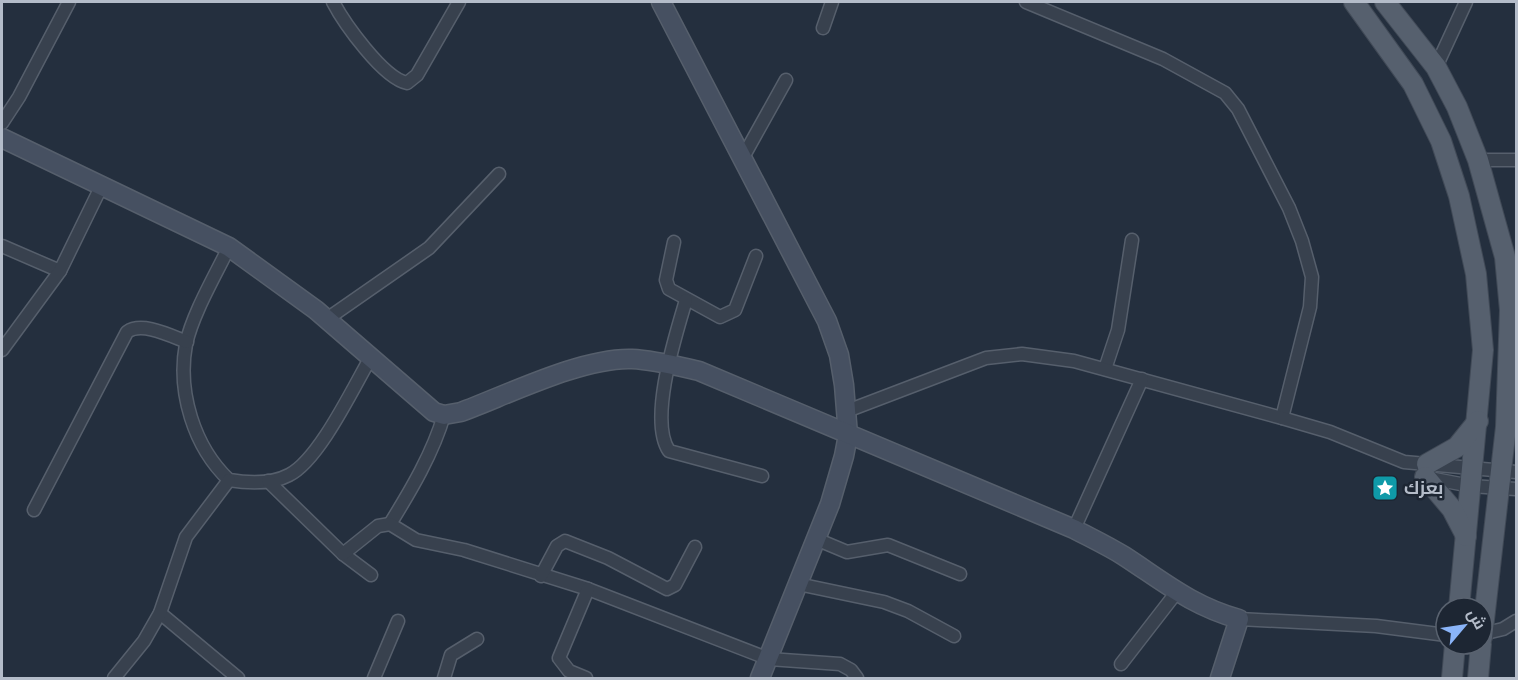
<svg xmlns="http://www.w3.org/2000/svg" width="1518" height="680" font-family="Inter,Cairo,sans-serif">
  <rect width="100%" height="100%" fill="#242f3e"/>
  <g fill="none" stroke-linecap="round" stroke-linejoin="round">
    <defs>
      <g id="street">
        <path d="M 333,2 C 344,23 383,78 407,83 L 417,75 L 459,2"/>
        <path d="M 1026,2 L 1163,59 L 1225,93 L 1238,109 L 1289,208 L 1302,241 L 1312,277 L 1310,307 L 1282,418"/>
        <path d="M 823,28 L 832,2"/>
        <path d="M 1436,67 L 1466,2"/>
        <path d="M 2,123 L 19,97 L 69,2"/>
        <path d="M 742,159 L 786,80"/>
        <path d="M 1478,160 L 1516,160"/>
        <path d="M 674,242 L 666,280 L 669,289 L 720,317 L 735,310 L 756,256"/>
        <path d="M 2,246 L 60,271"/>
        <path d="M 229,247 C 215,276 193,313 186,344 C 177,392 194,447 229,480 C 247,483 272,484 289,475 C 319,460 353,388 371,357"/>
        <path d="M 686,300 C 676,334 648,420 669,451 L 762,476"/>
        <path d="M 327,319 L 429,248 L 499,174"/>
        <path d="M 2,350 L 60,271 L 102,185"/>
        <path d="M 1105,369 L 1118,330 L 1132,240"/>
        <path d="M 847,411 L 986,358 L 1022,354 L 1074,361 L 1282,418 L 1330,432 L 1404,462 L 1516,472"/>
        <path d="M 1424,477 L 1471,486 L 1516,489"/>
        <path d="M 268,481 L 343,554 L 371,575"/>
        <path d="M 34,510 L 127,332 C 142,321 171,336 187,342"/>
        <path d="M 390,524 C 411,490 433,453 444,415"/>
        <path d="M 1074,529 L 1142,379"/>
        <path d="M 816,539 L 847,552 L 888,545 L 960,574"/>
        <path d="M 343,554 L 378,526 L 390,524 L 416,540 L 464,550 L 588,589 L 769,659 L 840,664 L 851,670 L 857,678"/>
        <path d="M 541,576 L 557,546 L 565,541 L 608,558 L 667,589 L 675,585 L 695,547"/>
        <path d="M 798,584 L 884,602 L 908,611 L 954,636"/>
        <path d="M 160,613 L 238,678"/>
        <path d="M 1239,619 L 1376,626 L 1446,635"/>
        <path d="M 1482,634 L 1503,629 L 1516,621"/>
        <path d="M 1121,664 L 1176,593"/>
        <path d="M 114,678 L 144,641 L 160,613 L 186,537 L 229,480"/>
        <path d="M 374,678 L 398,621"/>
        <path d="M 444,678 L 451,655 L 477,639"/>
        <path d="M 586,678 L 569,671 L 559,658 L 588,589"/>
      </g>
      <g id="secondary">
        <path d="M 661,2 L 827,321 L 839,355 L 844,385 L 848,435 L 844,456 L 830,504 L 760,678"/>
        <path d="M 2,138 L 229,247 L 316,310 L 434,412 L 444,415 L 461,412 C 507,395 583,357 632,359 C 655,360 677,366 699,371 L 1074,529 C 1091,538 1108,546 1124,556 C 1164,582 1192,606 1239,619 L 1220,678"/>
      </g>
      <g id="primary">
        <path d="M 1354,2 L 1413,84 L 1441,141 L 1459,196 L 1476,274 L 1483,350 L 1459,608"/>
        <path d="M 1385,2 L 1436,67 L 1457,107 L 1478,160 L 1505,257 L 1510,310 L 1506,427 L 1482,637"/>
        <path d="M 1427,464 L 1457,447 L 1478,421"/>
        <path d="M 1425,477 L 1452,509 L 1466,536"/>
        <path d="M 1452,678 L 1455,644"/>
        <path d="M 1478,678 L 1481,644"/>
      </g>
    </defs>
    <use href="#street" stroke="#565f6c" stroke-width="15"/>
    <use href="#secondary" stroke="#565f6c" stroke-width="21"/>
    <use href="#primary" stroke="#414a57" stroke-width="22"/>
    <use href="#street" stroke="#38414e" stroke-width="12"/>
    <use href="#secondary" stroke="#465061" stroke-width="18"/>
    <use href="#primary" stroke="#56606e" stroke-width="20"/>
  </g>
  <defs>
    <symbol id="sight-square" viewBox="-11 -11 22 22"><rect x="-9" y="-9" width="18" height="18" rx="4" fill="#0f9aa8" stroke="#1d2633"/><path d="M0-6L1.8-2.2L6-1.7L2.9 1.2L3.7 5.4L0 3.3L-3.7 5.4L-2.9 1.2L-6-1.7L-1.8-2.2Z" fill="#fff"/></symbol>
  </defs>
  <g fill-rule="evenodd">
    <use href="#sight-square" x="1370" y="473" width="30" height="30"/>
  </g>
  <g text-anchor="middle" stroke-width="5" stroke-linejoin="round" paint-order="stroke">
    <g font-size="18" font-weight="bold" fill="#b4bcc9" stroke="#1d2633" text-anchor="start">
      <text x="1404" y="494">بعزك</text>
    </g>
  </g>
  <rect width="1518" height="680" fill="none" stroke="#b4bcc9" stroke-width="6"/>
  <g transform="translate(1464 626) rotate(61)"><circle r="28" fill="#1d2633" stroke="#59626f" stroke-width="1.5"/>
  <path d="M0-4.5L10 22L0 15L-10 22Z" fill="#8ab4f8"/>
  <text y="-9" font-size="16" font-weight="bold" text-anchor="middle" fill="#b4bcc9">ش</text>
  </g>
</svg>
